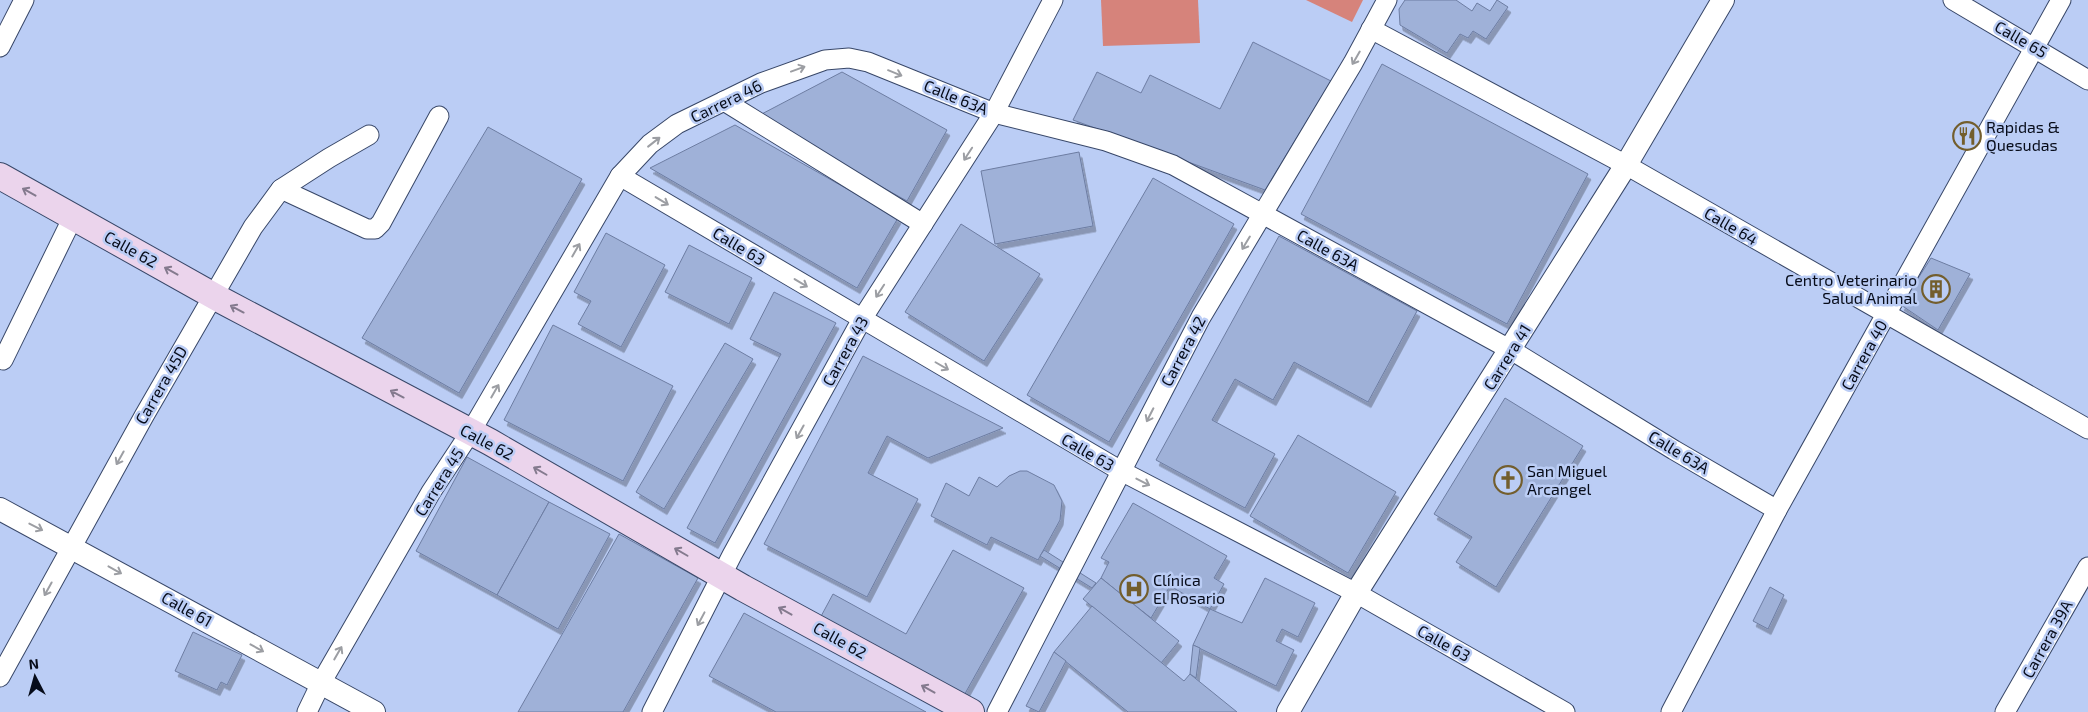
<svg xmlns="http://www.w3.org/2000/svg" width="2088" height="712" font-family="'Exo 2',sans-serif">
  <defs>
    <filter id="shadow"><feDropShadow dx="3" dy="5.5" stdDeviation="0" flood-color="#0004"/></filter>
  </defs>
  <rect width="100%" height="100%" fill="#bbcdf5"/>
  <g fill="#d6837b">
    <path d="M 1101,0 L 1198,0 L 1200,43 L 1103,46 Z"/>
    <path d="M 1306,0 L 1363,0 L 1352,22 Z"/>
  </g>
  <g fill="#9fb1d8" stroke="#6d7da2" filter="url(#shadow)">
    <path d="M 1405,0 L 1456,0 L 1472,11 L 1477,3 L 1490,11 L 1497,0 L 1508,7 L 1486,39 L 1473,31 L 1468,38 L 1460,34 L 1447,53 L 1400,25 L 1399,9 Z"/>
    <path d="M 1253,42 L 1331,81 L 1265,190 L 1073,120 L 1097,72 L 1141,93 L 1150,75 L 1220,109 Z"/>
    <path d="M 1382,64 L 1588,174 L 1507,324 L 1301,214 Z"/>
    <path d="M 842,72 L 947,130 L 907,201 L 756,117 Z"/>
    <path d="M 735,125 L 898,218 L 857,288 L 650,168 Z"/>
    <path d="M 488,127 L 582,179 L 459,393 L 362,338 Z"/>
    <path d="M 1079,152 L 1093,226 L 995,244 L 981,171 Z"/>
    <path d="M 1153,178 L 1234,224 L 1109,442 L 1027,395 Z"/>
    <path d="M 961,224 L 1040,274 L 984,361 L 905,312 Z"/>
    <path d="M 606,233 L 665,265 L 621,347 L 578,324 L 591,301 L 574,292 Z"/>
    <path d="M 1279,236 L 1417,311 L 1368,402 L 1294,362 L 1273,400 L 1235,379 L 1212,420 L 1275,454 L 1245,508 L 1156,460 Z"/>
    <path d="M 689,245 L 752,278 L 729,324 L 665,292 Z"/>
    <path d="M 1931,258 L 1970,274 L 1938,330 L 1901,305 Z"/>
    <path d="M 774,292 L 836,323 L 715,543 L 687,528 L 781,354 L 750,339 Z"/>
    <path d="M 553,325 L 673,386 L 623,481 L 504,420 Z"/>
    <path d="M 725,343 L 753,359 L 664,509 L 636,492 Z"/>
    <path d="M 863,356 L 1003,428 L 928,458 L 887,436 L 868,473 L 918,499 L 867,597 L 764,544 Z"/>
    <path d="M 1505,398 L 1583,446 L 1496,587 L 1456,562 L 1472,537 L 1434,514 Z"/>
    <path d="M 1298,435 L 1396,492 L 1348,573 L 1250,516 Z"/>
    <path d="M 467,457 L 549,502 L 497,595 L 416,551 Z"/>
    <path d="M 1020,471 L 1027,471 L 1054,485 L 1062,501 L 1060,520 L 1038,560 L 991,537 L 987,545 L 931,516 L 946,483 L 969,496 L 979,477 L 997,487 L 1009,476 Z"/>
    <path d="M 549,502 L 610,534 L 558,629 L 497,595 Z"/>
    <path d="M 1133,503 L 1227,556 L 1214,578 L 1224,584 L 1210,609 L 1170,586 L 1151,618 L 1101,578 L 1109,562 L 1101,558 Z"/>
    <path d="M 619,534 L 698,578 L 623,712 L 518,712 Z"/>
    <path d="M 953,550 L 1024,588 L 962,699 L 819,620 L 833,594 L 906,634 Z"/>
    <path d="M 1044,550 L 1096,583 L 1092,588 L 1040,556 Z"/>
    <path d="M 1101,578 L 1179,641 L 1161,663 L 1083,599 Z"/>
    <path d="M 1265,578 L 1315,603 L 1298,637 L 1282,629 L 1276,641 L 1294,650 L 1276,686 L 1193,645 L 1210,609 L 1242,623 Z"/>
    <path d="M 1770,587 L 1784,595 L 1768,629 L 1753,621 Z"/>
    <path d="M 1092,606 L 1184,681 L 1190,674 L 1237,712 L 1128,712 L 1054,652 Z"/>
    <path d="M 744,613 L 926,712 L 776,712 L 709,676 Z"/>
    <path d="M 193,632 L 242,655 L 227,685 L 221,682 L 217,690 L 175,671 Z"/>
    <path d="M 1193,645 L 1200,648 L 1196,678 L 1190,674 Z"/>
    <path d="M 1054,652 L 1066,661 L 1039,712 L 1026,706 Z"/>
  </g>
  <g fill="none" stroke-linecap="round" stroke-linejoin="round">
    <defs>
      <g id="minor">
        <path d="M 1953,0 L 2088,80"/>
        <path d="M 1371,29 L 1626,165 L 2088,429"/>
        <path d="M 0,47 L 24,0"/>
        <path d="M 724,101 L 923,224"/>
        <path d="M 620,176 L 1121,471 L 1356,593 L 1565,712"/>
        <path d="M 281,189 L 367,229 L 375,229 L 381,223 L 439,116"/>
        <path d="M 3,360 L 73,217"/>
        <path d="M 0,677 L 144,416 L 253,227 L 281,189 L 329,158 L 369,135"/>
        <path d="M 307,712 L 321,683 L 431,492 L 470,433 L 620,176 L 650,144 L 677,124 L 761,83 L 825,60 L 849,58 L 868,62 L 994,113 L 1106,141 L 1173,165 L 1511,350 L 1674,450 L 1777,510"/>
        <path d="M 652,712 L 732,555 L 862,319 L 994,113 L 1053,0"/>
        <path d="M 997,712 L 1201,317 L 1353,63 L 1387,0"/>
        <path d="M 1671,712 L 1777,510 L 2061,0"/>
        <path d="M 2005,712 L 2088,567"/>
      </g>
      <g id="tertiary">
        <path d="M 0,509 L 374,712"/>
        <path d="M 1288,712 L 1356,593 L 1626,165 L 1723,0"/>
      </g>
      <path id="secondary" d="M 0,176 L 221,300 L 490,442 L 743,588 L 971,712"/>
    </defs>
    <use href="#minor" stroke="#384768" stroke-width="21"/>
    <use href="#tertiary" stroke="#384768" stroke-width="24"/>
    <use href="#secondary" stroke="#384768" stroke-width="28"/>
    <use href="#minor" stroke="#fff" stroke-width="19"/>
    <use href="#tertiary" stroke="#fff" stroke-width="22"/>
    <use href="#secondary" stroke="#ebd4ec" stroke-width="26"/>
  </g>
  <defs><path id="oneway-shaft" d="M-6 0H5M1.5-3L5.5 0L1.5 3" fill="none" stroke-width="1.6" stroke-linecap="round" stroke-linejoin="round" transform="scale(1.25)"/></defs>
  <g stroke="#9c9ea3">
    <use href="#oneway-shaft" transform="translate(1356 58) rotate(120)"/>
    <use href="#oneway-shaft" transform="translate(798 69) rotate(-20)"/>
    <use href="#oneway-shaft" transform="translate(895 73) rotate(22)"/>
    <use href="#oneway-shaft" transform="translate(654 142) rotate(-38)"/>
    <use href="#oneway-shaft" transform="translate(968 154) rotate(123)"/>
    <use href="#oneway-shaft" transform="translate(662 201) rotate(31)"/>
    <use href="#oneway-shaft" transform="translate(1246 243) rotate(121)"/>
    <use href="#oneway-shaft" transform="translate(576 250) rotate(-60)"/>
    <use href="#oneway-shaft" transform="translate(801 283) rotate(31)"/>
    <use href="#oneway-shaft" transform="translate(880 291) rotate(123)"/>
    <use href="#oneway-shaft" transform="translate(942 366) rotate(30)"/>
    <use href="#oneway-shaft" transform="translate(495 391) rotate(-60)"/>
    <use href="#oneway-shaft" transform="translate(1150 415) rotate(117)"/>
    <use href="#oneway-shaft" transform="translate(800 432) rotate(119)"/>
    <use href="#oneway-shaft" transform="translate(120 458) rotate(119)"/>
    <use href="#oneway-shaft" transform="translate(1143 482) rotate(27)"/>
    <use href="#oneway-shaft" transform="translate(36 527) rotate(27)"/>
    <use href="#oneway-shaft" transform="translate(115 570) rotate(29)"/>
    <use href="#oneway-shaft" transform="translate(48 589) rotate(119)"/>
    <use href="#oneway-shaft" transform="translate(701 619) rotate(118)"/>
    <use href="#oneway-shaft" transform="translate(257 648) rotate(29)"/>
    <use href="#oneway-shaft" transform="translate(338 653) rotate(-60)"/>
  </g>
  <g stroke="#847a8e">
    <use href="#oneway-shaft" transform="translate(29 192) rotate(-151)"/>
    <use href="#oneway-shaft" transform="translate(171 271) rotate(-151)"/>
    <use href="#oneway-shaft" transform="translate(237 309) rotate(-152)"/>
    <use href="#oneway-shaft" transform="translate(397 394) rotate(-152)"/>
    <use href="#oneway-shaft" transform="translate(540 471) rotate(-150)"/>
    <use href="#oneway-shaft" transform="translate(681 552) rotate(-150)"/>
    <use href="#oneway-shaft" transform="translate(785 611) rotate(-151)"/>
    <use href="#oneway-shaft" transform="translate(928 689) rotate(-151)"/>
  </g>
  <defs>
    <symbol id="restaurant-ring" viewBox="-11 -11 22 22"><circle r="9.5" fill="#bbcdf5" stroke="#735e2d" stroke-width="1.5"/><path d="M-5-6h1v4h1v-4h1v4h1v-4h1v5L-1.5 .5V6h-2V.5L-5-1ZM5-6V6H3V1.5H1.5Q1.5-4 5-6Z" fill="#735e2d"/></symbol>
    <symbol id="building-ring" viewBox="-11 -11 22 22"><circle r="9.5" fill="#bbcdf5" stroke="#735e2d" stroke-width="1.5"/><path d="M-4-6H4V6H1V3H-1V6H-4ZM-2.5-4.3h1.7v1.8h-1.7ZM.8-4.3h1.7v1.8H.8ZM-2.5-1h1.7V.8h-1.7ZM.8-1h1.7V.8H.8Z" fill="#735e2d"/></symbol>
    <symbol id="church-ring" viewBox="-11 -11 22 22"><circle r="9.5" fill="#bbcdf5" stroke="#735e2d" stroke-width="1.5"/><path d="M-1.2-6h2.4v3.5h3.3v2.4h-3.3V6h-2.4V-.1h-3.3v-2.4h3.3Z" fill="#735e2d"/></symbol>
    <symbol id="hospital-ring" viewBox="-11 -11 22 22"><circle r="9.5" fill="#bbcdf5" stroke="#735e2d" stroke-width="1.5"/><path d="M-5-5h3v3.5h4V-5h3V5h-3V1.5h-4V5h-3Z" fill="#735e2d"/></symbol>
  </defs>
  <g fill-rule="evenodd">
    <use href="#restaurant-ring" x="1951" y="120" width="32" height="32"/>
    <use href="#building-ring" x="1920" y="273" width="32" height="32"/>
    <use href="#church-ring" x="1492" y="464" width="32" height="32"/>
    <use href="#hospital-ring" x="1118" y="573" width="32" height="32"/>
  </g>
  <g text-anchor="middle" stroke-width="5" stroke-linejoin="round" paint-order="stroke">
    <g font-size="16" fill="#070c1a" stroke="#bbcdf5">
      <text transform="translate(2021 39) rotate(30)" y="6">Calle 65</text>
      <text transform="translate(956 97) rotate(22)" y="6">Calle 63A</text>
      <text transform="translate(726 101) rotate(-26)" y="6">Carrera 46</text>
      <text transform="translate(1731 226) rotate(30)" y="6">Calle 64</text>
      <text transform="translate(739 246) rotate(31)" y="6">Calle 63</text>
      <text transform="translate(131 249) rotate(29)" y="6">Calle 62</text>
      <text transform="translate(1328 250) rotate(29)" y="6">Calle 63A</text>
      <text transform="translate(845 351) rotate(-61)" y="6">Carrera 43</text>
      <text transform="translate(1183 351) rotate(-62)" y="6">Carrera 42</text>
      <text transform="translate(1864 355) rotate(-61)" y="6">Carrera 40</text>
      <text transform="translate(1507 357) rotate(-58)" y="6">Carrera 41</text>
      <text transform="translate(161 385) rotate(-60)" y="6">Carrera 45D</text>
      <text transform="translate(487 442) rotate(28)" y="6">Calle 62</text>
      <text transform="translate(1088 452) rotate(30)" y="6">Calle 63</text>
      <text transform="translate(1679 452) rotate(31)" y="6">Calle 63A</text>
      <text transform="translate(439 482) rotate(-58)" y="6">Carrera 45</text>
      <text transform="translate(187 609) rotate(29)" y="6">Calle 61</text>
      <text transform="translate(2047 639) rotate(-61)" y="6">Carrera 39A</text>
      <text transform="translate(840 640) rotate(29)" y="6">Calle 62</text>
      <text transform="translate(1444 643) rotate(29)" y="6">Calle 63</text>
    </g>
    <g font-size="16" fill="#070c1a" stroke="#bbcdf5" text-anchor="start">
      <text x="1986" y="133">Rapidas &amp;<tspan x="1986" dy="18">Quesudas</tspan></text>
      <text x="1917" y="286" text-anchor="end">Centro Veterinario<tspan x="1917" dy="18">Salud Animal</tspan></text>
      <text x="1527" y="477">San Miguel<tspan x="1527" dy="18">Arcangel</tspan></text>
      <text x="1153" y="586">Clínica<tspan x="1153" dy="18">El Rosario</tspan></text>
    </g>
  </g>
  <g transform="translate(35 677) rotate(354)" stroke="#bbcdf5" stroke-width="4" paint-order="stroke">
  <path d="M0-4L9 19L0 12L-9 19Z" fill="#070c1a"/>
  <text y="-8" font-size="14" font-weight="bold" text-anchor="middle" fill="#070c1a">N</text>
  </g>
</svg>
